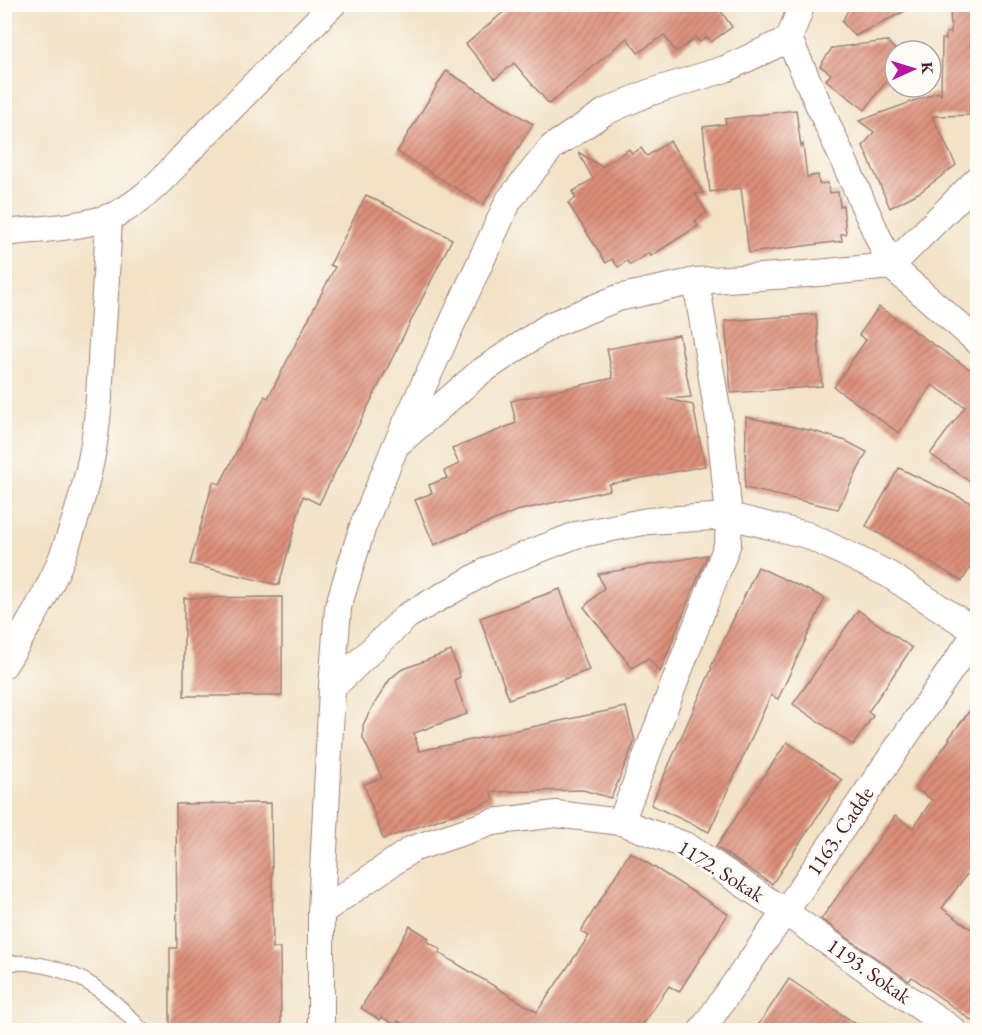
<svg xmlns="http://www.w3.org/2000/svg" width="982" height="1035" font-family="'EB Garamond',serif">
  <defs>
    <pattern id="building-hatch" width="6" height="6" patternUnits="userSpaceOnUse" patternTransform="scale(1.5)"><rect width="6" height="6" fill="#dc8e78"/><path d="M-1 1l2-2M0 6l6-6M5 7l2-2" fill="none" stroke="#b47363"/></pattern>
  </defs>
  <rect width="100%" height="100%" fill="#fdfcf7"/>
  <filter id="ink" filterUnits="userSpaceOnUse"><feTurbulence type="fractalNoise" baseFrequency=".0167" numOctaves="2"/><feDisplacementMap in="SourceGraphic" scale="12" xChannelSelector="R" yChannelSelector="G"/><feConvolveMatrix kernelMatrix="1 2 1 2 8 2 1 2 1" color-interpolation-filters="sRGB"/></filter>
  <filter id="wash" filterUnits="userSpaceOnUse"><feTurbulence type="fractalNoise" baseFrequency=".008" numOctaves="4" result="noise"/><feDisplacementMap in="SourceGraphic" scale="24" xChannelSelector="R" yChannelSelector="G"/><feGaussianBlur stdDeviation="1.35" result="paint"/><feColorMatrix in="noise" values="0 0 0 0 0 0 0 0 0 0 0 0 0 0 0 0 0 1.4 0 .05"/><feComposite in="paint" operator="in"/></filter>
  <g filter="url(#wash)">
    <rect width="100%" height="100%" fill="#f2e2c6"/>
    <g id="blocks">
      <g fill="url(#building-hatch)">
        <path d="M 513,4 L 716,4 L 732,27 L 711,42 L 707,37 L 700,42 L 696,38 L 676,52 L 664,35 L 638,53 L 627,38 L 549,104 L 514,63 L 495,79 L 466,44 Z"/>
        <path d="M 851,4 L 919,4 L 855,36 L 842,22 Z"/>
        <path d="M 950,5 L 978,5 L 978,115 L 932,116 L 956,165 L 920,192 L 890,208 L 863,146 L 874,132 L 859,121 L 938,92 L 941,95 L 942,39 L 946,39 L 946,33 L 951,33 Z"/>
        <path d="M 887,41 L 895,49 L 895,69 L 865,110 L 826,80 L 831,74 L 820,66 L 832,48 Z"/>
        <path d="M 446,71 L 533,124 L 483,205 L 397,152 Z"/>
        <path d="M 796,110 L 801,147 L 803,144 L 807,177 L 818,175 L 819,184 L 828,183 L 829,193 L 838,192 L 840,206 L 843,205 L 846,234 L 841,234 L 842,241 L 749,253 L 741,188 L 710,192 L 703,127 L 726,124 L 725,119 Z"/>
        <path d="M 670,141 L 703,193 L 695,194 L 707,213 L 695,221 L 698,226 L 651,256 L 649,253 L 630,265 L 627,261 L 618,267 L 612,259 L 606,263 L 568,203 L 576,198 L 572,192 L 593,179 L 578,152 L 602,167 L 629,149 L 632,154 L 641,148 L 647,156 Z"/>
        <path d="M 366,195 L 452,239 L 319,504 L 303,496 L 279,585 L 190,564 L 213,482 L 220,484 L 265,396 L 268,398 L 335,267 L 330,265 Z"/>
        <path d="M 879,307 L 978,375 L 978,487 L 930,454 L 965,407 L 932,385 L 899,433 L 834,387 L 866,340 L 859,335 Z"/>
        <path d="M 816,314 L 822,386 L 731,393 L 725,321 Z"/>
        <path d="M 679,335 L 691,397 L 667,399 L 693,405 L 705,466 L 609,484 L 610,490 L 516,511 L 434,545 L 415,500 L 432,493 L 429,485 L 447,478 L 444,471 L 459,464 L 452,449 L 516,423 L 511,401 L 613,378 L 607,349 Z"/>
        <path d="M 746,417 L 813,431 L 846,441 L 867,452 L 838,509 L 745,488 Z"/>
        <path d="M 899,468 L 978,506 L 978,555 L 962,581 L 866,526 Z"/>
        <path d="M 707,555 L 660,672 L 648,658 L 632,668 L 584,607 L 604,588 L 598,574 Z"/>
        <path d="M 758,567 L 825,598 L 778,699 L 771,695 L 709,832 L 651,805 L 712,668 L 711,667 Z"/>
        <path d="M 560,589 L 589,670 L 509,699 L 480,618 Z"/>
        <path d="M 282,597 L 282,696 L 184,696 L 184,598 Z"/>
        <path d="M 858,610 L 912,648 L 868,712 L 873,716 L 853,745 L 793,704 Z"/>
        <path d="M 451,651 L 460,677 L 454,680 L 467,714 L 414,733 L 419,751 L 626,707 L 635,741 L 611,798 L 583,790 L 491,792 L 494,800 L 383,839 L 364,784 L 382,778 L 363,738 L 363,725 L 370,711 L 390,679 L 401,670 Z"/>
        <path d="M 978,700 L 978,859 L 942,908 L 978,934 L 978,1025 L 912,977 L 909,981 L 821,919 L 895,816 L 913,828 L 932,800 L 915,788 L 950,739 L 949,738 Z"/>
        <path d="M 787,742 L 842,780 L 772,884 L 716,847 Z"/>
        <path d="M 271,803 L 273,948 L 280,948 L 281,1030 L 170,1030 L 170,948 L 177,948 L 176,804 Z"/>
        <path d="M 630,852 L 728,914 L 679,992 L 669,986 L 639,1030 L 414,1030 L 398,1021 L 396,1025 L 381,1017 L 380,1020 L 361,1008 L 410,926 L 429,938 L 427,941 L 441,950 L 439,953 L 537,1012 L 589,936 L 581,931 Z"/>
        <path d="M 789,979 L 865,1030 L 755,1030 Z"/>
      </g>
    </g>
  </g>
  <g filter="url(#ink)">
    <use href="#blocks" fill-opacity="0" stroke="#9e8078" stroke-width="1.5"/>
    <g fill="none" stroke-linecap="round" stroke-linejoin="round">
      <defs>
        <path id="lane" d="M 4,963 C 14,963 24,962 33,964 C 81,970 111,996 142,1030"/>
        <g id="street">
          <path d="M 789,39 L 891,266 L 978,342"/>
          <path d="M 4,233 C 38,229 74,228 107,218 C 134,209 165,178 183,157 L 333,4"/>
          <path d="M 401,441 L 479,373 L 551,325 L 618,298 L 696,281 L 807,274 L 891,266 L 978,179"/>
          <path d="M 4,665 C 25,631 46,597 61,560 C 74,526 85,491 92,455 C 99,417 100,379 102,341 C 105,300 107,258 109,217"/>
          <path d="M 332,688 L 407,616 L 492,568 L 576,535 L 648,521 L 729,516 L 807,535 L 888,574 L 977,632"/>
          <path d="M 621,822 L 728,543 L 729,516 L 720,427 L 696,281"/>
          <path d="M 321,912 L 412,849 L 493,822 L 556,814 L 621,822 L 687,846 L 785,912 L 953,1030"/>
          <path d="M 321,1030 L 321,912 L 332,688 L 338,607 L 363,526 L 395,447 L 509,200 L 552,147 L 605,112 L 648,93 L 725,69 L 789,39 L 802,4"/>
          <path d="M 702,1030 L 785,912 L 978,630"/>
        </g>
      </defs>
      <use href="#lane" stroke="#9e8078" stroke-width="16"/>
      <use href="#street" stroke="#9e8078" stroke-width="28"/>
      <use href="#lane" stroke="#fff" stroke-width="14"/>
      <use href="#street" stroke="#fff" stroke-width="26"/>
    </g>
  </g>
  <g text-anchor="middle" stroke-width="6" stroke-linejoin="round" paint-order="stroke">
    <g font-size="21" fill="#4a1f2b" stroke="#fdfcf7">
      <text transform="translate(840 831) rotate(-56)" y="7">1163. Cadde</text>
      <text transform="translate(721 871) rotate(32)" y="7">1172. Sokak</text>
      <text transform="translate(869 971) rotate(35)" y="7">1193. Sokak</text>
    </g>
  </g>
  <rect width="982" height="1035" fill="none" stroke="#fdfcf7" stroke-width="24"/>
  <g transform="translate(913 69) rotate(86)"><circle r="28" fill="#fdfcf7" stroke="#b5a4a5" stroke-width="1.5"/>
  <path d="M0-4.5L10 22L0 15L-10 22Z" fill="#b5179e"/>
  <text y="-9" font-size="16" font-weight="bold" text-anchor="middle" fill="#4a1f2b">K</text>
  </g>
</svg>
